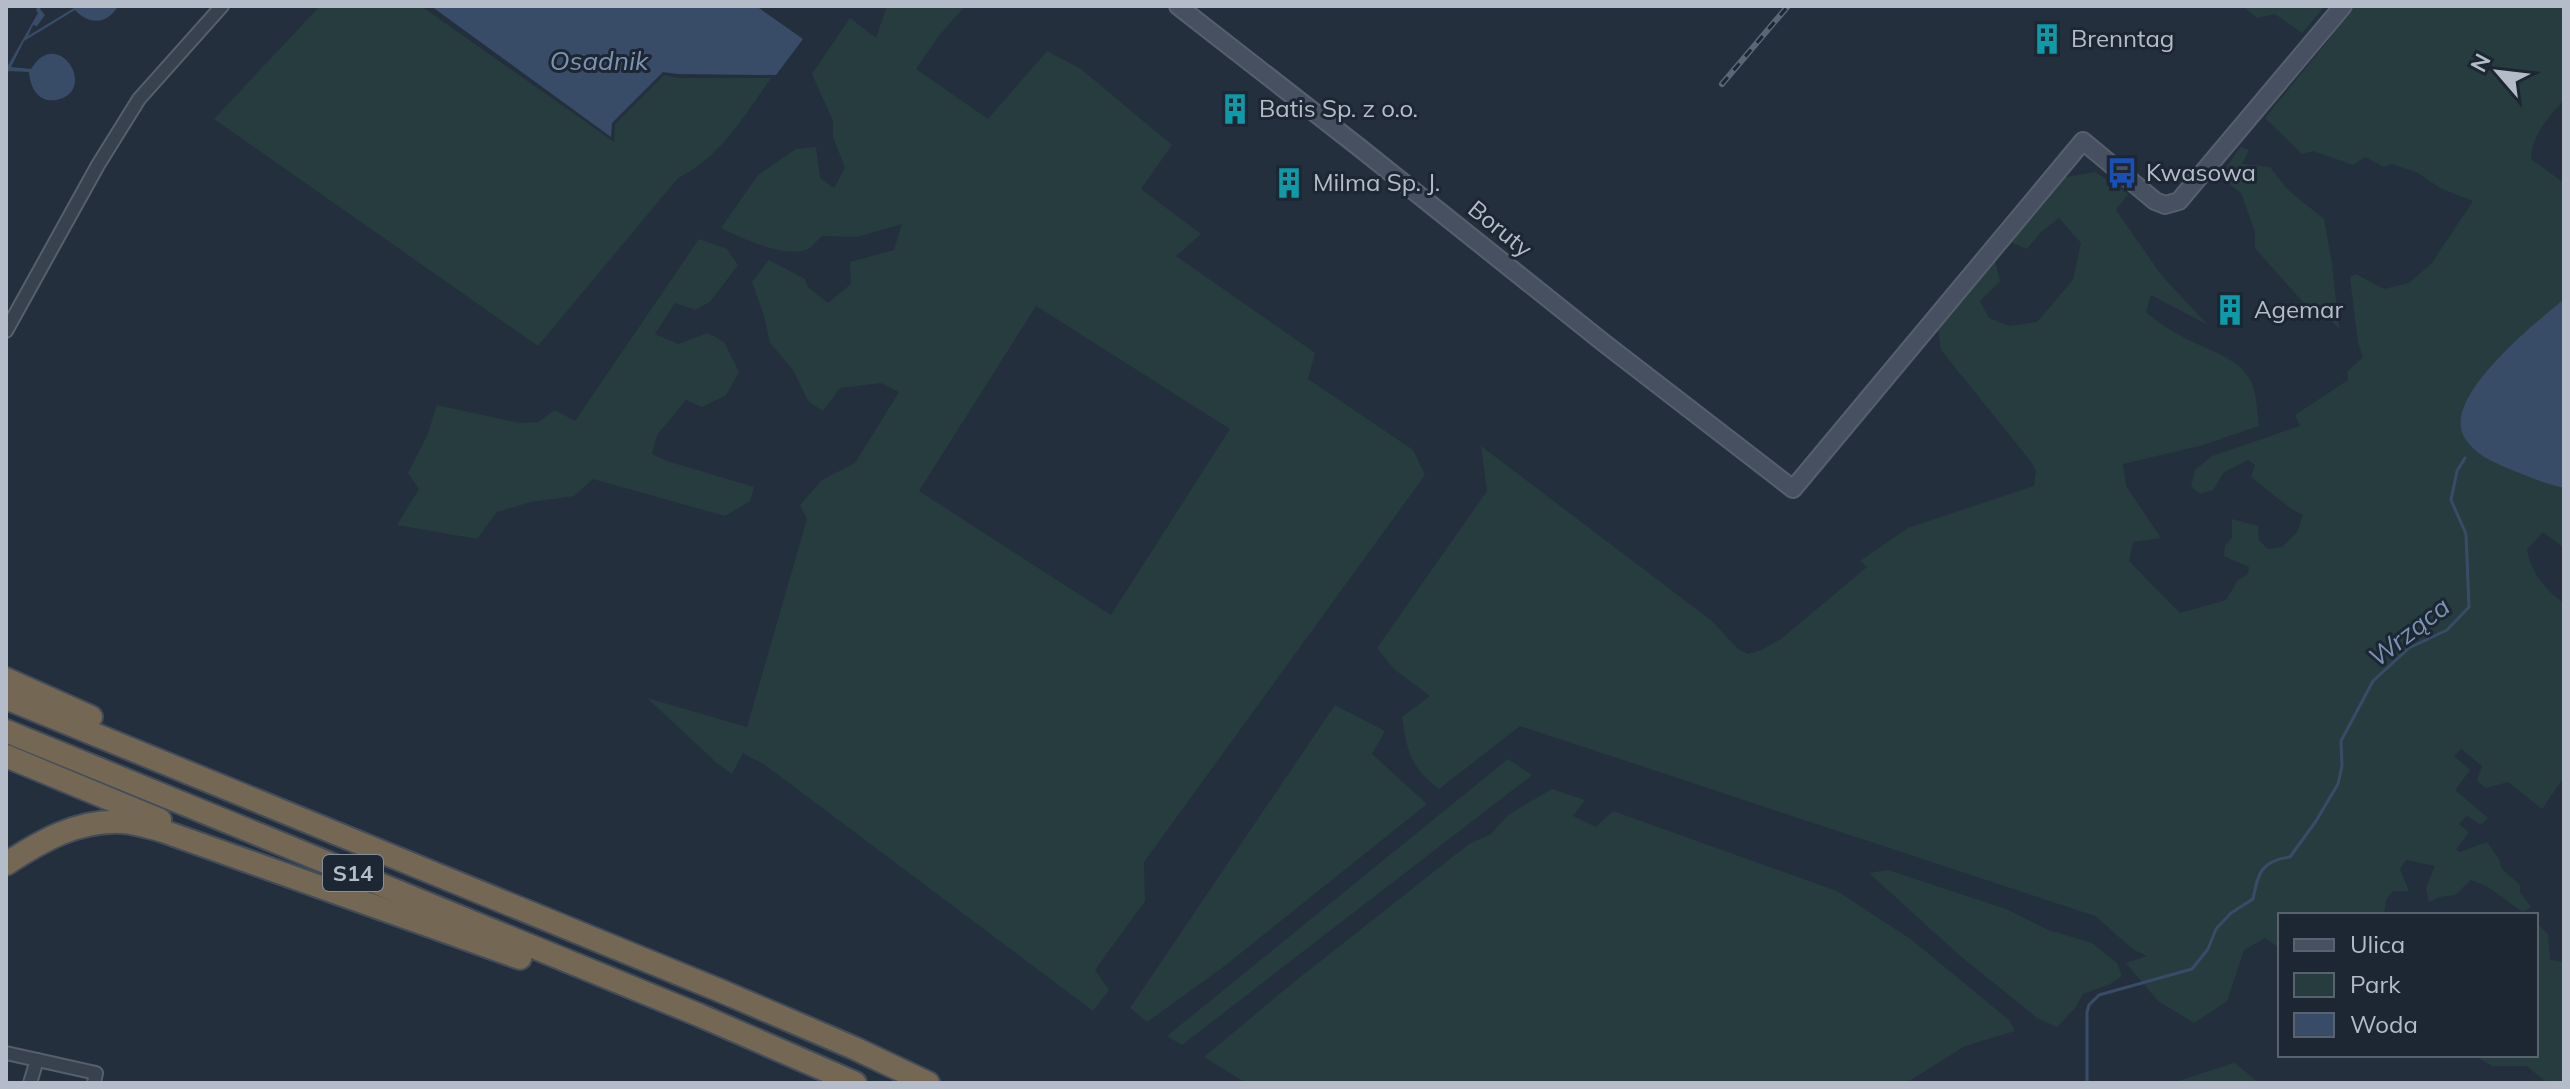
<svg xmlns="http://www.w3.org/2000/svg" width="2570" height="1089" font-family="Mulish,sans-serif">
  <rect width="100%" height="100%" fill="#242f3e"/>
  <g fill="#263c3f" fill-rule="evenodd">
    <path d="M 320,6 L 421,6 L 614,142 L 615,124 L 664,75 L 679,78 L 771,78 C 745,115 720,158 678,178 L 538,346 L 214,119 Z"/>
    <path d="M 887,6 L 965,6 L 938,37 L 916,69 L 988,119 L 1047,51 L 1081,69 L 1172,145 L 1141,189 L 1201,234 L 1176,256 L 1315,353 L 1308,379 L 1413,450 L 1425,475 L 1144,862 L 1145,901 L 1095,970 L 1109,990 L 1093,1011 L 765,765 L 743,753 L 732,774 L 718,764 L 647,698 L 747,727 L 807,519 L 800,505 L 822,480 L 855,463 L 899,392 L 881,383 L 840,388 L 823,411 L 808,401 L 793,370 L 770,343 L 764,316 L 752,282 L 769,260 L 805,279 L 808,287 L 828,303 L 851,284 L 850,262 L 894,250 L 902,224 L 857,237 L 822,236 C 818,239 813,246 808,249 C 787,259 740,238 721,228 L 758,175 L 796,149 L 816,147 L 820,178 L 834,188 L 845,168 L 833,137 L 833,121 L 812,74 L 850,18 L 876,38 ZM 1036,306 L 1230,429 L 1111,615 L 919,491 Z"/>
    <path d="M 2243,6 L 2325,6 L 2302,33 L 2275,14 L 2257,18 Z"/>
    <path d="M 2352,6 L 2564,6 L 2564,100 C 2549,117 2532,134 2531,159 L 2564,183 L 2564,299 L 2500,356 L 2461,415 L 2462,433 L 2473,448 L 2495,463 L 2564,488 L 2564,548 L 2543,532 L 2527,550 C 2531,572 2546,591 2564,603 L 2564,777 L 2542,809 L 2508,782 L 2486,788 L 2477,781 L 2482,766 L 2461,749 L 2454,756 L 2470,770 L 2455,790 L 2488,818 L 2481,825 L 2467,816 L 2459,824 L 2469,832 L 2456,849 L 2460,852 L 2487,842 L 2499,859 L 2502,869 L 2520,885 L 2520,892 L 2531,907 L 2523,912 L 2527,915 L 2522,915 L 2523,912 C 2505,901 2492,886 2471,880 L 2455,895 L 2439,897 L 2429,902 L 2426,888 L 2435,866 L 2406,860 L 2400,869 L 2409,891 L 2393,891 L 2386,900 L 2384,915 L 2280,915 L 2280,948 L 2265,938 L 2244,950 L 2227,1001 L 2194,1023 L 2158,1001 L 2126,963 L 2147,956 L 2134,950 L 2095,916 L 1520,726 L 1439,789 C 1410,767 1407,751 1402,717 L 1430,696 L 1394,669 L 1377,648 L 1487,491 L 1481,446 L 1712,621 L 1738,649 L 1748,654 L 1761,650 L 1781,639 L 1867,567 L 1860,561 L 1908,528 L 2034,486 L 2036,471 L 2032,463 L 1941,350 L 1938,328 L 1995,261 L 2000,281 L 1980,301 L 1989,318 L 2009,326 L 2037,322 L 2073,280 L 2081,243 L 2059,218 L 2041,232 L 2027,249 L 2008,241 L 2061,178 L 2095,172 L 2128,194 L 2116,210 L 2162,276 L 2208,325 L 2151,295 L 2146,312 C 2158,322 2169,330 2183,337 C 2204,349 2240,357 2251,382 C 2257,394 2257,412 2259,426 L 2203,445 L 2123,464 L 2126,486 L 2161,538 L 2133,542 L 2129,561 L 2180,613 L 2226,600 L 2238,580 L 2248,574 L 2249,567 L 2224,556 L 2225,545 L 2232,538 L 2232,519 L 2258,526 L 2259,540 L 2268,549 L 2282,547 L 2297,532 L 2303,515 L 2290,508 L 2251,477 L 2255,465 L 2248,460 L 2224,472 L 2213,490 L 2200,494 L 2191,486 L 2195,470 L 2212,456 L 2300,426 L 2295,415 L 2348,380 L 2347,372 L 2363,357 L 2358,343 L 2350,277 L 2356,274 L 2384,289 L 2409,283 L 2431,264 L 2473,201 L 2440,188 L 2418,173 L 2392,164 L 2384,167 L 2365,157 L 2353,165 L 2313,151 L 2302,154 L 2265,118 L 2326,43 Z"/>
    <path d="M 2240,147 L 2249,150 L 2242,164 L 2270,167 L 2288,190 L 2324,219 L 2332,263 L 2339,329 L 2323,311 L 2316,317 L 2255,248 L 2255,232 L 2241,193 L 2220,177 Z"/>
    <path d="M 699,239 L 727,249 L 738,265 L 710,302 L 695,310 L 675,303 L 655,334 L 678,344 L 708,333 L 724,342 L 739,372 L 726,395 L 702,407 L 686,400 L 657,435 L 652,454 L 667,461 L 754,487 L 750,501 L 725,516 L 593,479 L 574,496 L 531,502 L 497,512 L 477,539 L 397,525 L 419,489 L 408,473 L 427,436 L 437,405 L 519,423 L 538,422 L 555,410 L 575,421 Z"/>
    <path d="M 1335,705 L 1385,731 L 1372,754 L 1427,804 L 1222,968 L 1147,1022 L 1130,1008 Z"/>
    <path d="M 1508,759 L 1532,775 L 1182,1045 L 1167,1036 Z"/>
    <path d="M 1552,789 L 1585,800 L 1573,816 L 1596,827 L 1613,811 L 1837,891 L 1912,940 L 2010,1021 L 2015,1031 L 1965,1046 L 1906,1083 L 1246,1083 L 1204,1057 L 1289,986 L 1469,844 L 1491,834 L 1508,815 Z"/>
    <path d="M 1888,870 L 2006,909 L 2048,930 L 2092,943 L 2117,963 L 2122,976 L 2110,984 L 2083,994 L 2075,1008 L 2057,1027 L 2037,1018 L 1958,954 L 1869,873 Z"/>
    <path d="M 2536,923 L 2548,934 L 2550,960 L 2564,962 L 2564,1083 L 2547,1083 L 2527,1066 L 2492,1066 L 2473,1055 L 2536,1055 Z"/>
    <path d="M 2235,1063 L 2259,1083 L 2172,1083 L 2234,1063 Z"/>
  </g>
  <g fill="#394c67">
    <path d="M 38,6 L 42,6 L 40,9 L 45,15 L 37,26 L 33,25 L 28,36 L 74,8 L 74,6 L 118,6 C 107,25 89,25 75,10 L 24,41 L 11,67 L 31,69 C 58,24 100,92 56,100 C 38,103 30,87 29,72 L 9,71 L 6,75 L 6,69 L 38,13 L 36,10 Z"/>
    <path d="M 431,6 L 756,6 L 803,39 L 776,75 L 677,74 L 663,72 L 612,123 L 611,137 Z"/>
    <path d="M 2564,299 L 2564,488 C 2546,484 2529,477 2512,470 C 2494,463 2472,453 2463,435 C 2445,394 2536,323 2564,299 Z"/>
  </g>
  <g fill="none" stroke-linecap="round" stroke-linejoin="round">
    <path stroke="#394c67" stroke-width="3" d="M 2087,1083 L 2087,1012 L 2089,1005 L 2099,995 L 2192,969 L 2208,949 L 2216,929 L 2231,913 L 2253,899 C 2258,873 2261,861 2290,857 L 2316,821 L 2338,784 L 2342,766 L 2341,741 L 2373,681 L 2409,648 L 2447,630 L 2469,607 L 2466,534 L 2451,500 L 2457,471 L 2465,458"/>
    <defs>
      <g id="street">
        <path d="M 6,331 L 98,165 L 139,99 L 222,6"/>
        <path d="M 6,1053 L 96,1073 L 94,1083"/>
        <path d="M 30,1083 L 37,1060"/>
      </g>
      <path id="secondary" d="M 1178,6 L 1360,148 L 1604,343 L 1793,489 L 2083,141 L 2155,201 L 2165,205 L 2179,201 L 2343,6"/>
      <g id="highway">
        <path d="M 6,679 L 91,717"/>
        <path d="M 6,698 L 721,991 L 854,1048 L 928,1083"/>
        <path d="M 6,731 L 699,1015 L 855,1083"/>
        <path d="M 6,756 L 160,820"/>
        <path d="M 6,864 C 41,841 79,819 123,822 C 136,823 148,827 160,830 L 520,958"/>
      </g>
    </defs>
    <use href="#street" stroke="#565f6c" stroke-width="16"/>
    <use href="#secondary" stroke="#565f6c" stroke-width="20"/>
    <use href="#highway" stroke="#434c59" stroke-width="26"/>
    <use href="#street" stroke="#38414e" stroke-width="12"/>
    <use href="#secondary" stroke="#465061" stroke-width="16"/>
    <use href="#highway" stroke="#746855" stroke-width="22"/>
    <defs>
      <path id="rail" d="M 1722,84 L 1788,6"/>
    </defs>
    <use href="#rail" stroke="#5a6575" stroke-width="6"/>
    <use href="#rail" stroke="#1d2633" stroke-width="3" stroke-dasharray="9" stroke-linecap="butt"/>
  </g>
  <defs>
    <symbol id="building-bare" viewBox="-9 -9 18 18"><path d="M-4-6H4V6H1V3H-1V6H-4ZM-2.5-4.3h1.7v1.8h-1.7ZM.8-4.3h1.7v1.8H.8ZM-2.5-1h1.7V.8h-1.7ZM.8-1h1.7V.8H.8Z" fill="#0f9aa8" stroke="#1d2633" stroke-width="2.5" paint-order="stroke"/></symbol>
    <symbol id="bus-bare" viewBox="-9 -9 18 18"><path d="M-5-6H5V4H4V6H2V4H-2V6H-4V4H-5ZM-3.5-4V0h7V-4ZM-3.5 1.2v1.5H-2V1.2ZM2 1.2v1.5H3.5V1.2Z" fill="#1a4fb4" stroke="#1d2633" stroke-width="2.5" paint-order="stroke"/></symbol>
  </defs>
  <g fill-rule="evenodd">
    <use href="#building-bare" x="2025" y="17" width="44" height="44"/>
    <use href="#building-bare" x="1213" y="87" width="44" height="44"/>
    <use href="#bus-bare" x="2100" y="151" width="44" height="44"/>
    <use href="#building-bare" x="1267" y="161" width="44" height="44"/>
    <use href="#building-bare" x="2208" y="288" width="44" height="44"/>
  </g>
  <g text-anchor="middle" stroke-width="6" stroke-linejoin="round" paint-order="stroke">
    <rect fill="#1d2633" stroke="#878f9c" stroke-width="2" x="323" y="855" width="60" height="36" rx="6"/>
    <g font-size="22" font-weight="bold" fill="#b4bcc9">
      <text x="353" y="881">S14</text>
    </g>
    <g font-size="24" fill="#b4bcc9" stroke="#1d2633" text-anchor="start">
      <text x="2071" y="47">Brenntag</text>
      <text x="1259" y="117">Batis Sp. z o.o.</text>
      <text x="2146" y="181">Kwasowa</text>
      <text x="1313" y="191">Milma Sp. J.</text>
      <text x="2254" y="318">Agemar</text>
    </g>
    <g font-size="24" fill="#b4bcc9" stroke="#1d2633">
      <text transform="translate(1500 229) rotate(39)" y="8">Boruty</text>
    </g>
    <g font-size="26" font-style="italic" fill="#7c92b1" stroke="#1d2633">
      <text x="599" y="70">Osadnik</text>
      <text transform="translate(2409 632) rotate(-38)" y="9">Wrząca</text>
    </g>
  </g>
  <rect width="2570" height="1089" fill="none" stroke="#b4bcc9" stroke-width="16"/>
  <rect x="2278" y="913" width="260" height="144" fill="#1d2633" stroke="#59626f" stroke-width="2"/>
  <rect x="2294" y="939" width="40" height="12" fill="#465061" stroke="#59626f" stroke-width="2"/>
  <text x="2350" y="953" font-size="24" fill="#b4bcc9">Ulica</text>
  <rect x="2294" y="973" width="40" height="24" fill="#263c3f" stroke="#59626f" stroke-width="2"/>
  <text x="2350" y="993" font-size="24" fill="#b4bcc9">Park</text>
  <rect x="2294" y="1013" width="40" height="24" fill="#394c67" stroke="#59626f" stroke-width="2"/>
  <text x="2350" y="1033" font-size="24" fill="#b4bcc9">Woda</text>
  <g transform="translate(2498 72) rotate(298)" stroke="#1d2633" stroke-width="6" paint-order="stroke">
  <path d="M0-6L14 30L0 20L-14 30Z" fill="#b4bcc9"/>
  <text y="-12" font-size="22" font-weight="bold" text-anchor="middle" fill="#b4bcc9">N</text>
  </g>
</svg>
